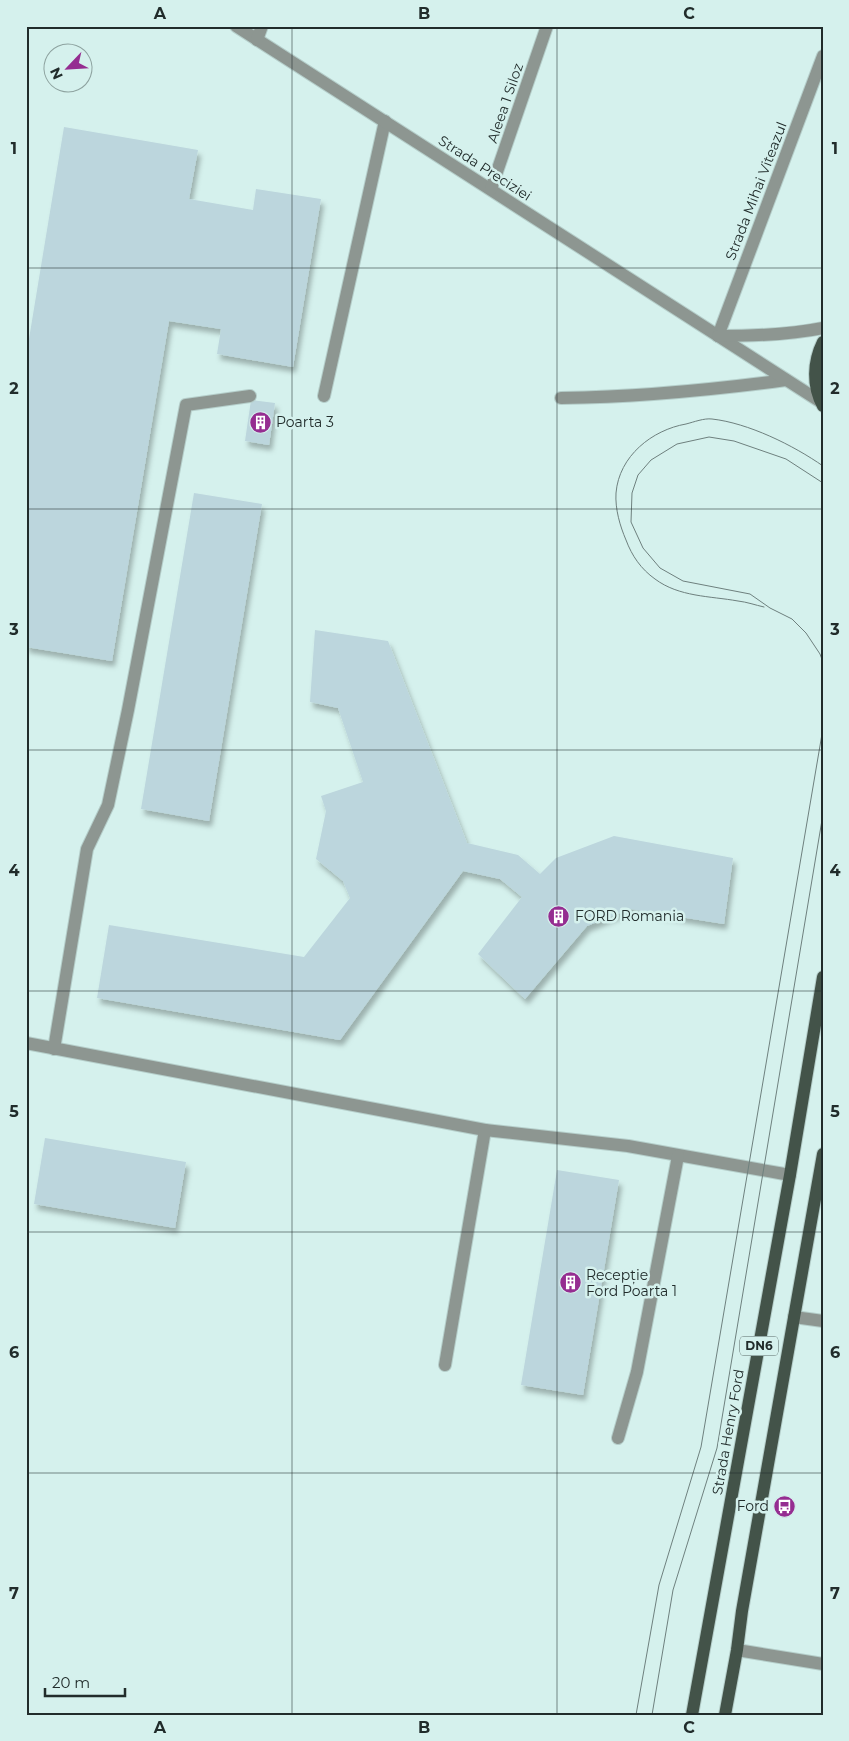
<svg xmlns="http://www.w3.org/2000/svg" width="849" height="1741" font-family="Montserrat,sans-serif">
  <defs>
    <filter id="shadow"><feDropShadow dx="3" dy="5.5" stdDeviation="2.5" flood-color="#0004"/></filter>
  </defs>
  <rect width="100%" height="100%" fill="#d5f1ed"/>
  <g fill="#bcd6dd" filter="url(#shadow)">
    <path d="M 64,127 L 198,150 L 189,199 L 253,210 L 256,189 L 321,199 L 293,367 L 217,354 L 221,329 L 169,321 L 112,661 L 26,647 L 26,357 Z"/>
    <path d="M 251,400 L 275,403 L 269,445 L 245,441 Z"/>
    <path d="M 194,493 L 262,504 L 209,821 L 141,809 Z"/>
    <path d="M 315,630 L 388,641 L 467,843 L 518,855 L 540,874 L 556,858 L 614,836 L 733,858 L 724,924 L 630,909 L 587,926 L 525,999 L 478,954 L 522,897 L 500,879 L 463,871 L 340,1040 L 97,998 L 109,925 L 304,957 L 350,898 L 343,881 L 316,859 L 326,811 L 321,796 L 363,782 L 338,708 L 310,702 Z"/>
    <path d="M 45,1138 L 186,1162 L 175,1228 L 34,1204 Z"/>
    <path d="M 557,1170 L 619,1180 L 583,1395 L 521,1385 Z"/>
  </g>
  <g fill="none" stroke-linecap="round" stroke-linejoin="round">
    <defs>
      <g id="service">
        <path d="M 324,396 L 385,121"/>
        <path d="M 561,398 C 636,397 711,390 786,380"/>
        <path d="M 26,1043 L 485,1130 L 628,1146 L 790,1175"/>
        <path d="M 54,1049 L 87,849 L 108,805 L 128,710 L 186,405 L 250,396"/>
        <path d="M 794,1317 L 823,1321"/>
        <path d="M 445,1365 L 485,1130"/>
        <path d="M 618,1438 L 637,1372 L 678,1156"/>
      </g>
      <g id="minor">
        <path d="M 236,26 L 821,402"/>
        <path d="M 257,40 L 262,26"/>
        <path d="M 491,189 L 547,26"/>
        <path d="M 718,336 L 823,56"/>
        <path d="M 718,336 C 753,336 788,335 823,328"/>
      </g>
      <path id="tertiary" d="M 737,1650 L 823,1664"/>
      <g id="primary">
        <path d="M 823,342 C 813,362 812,386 823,406"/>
        <path d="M 692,1715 L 790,1175 L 823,977"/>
        <path d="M 725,1715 L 737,1650 L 742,1611 L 823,1154"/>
      </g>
    </defs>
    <use href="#service" stroke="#b5ceca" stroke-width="14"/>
    <use href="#minor" stroke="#b5ceca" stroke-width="14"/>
    <use href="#tertiary" stroke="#b5ceca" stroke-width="14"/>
    <use href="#primary" stroke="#b5ceca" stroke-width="14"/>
    <use href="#service" stroke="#8d9691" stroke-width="12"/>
    <use href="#minor" stroke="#8d9691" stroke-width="12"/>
    <use href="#tertiary" stroke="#8d9691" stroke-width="12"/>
    <use href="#primary" stroke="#435349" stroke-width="12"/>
    <g stroke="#6e807e" stroke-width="1">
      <path d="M 823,483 L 786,459 L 734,441 L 709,437 L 677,444 L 651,460 L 638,475 L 632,493 L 631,522 L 643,548 L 660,568 L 683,581 L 750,594 L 770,608 L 792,619 L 806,633 L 820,654 L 823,662"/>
      <path d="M 764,607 C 755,605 747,602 738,601 C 710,596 679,597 655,579 C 641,569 632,556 626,540 C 620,526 615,509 616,493 C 619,456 652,430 686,424 C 694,422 704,418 712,419 C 748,423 793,445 823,466"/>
      <path d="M 636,1715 L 659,1585 L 701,1447 L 823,728"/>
      <path d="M 652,1715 L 673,1590 L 717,1448 L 823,814"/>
    </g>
  </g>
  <path fill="none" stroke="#212c2b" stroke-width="1" stroke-opacity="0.55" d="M 292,26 L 292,1715M 557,26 L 557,1715M 26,268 L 823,268M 26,509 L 823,509M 26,750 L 823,750M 26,991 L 823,991M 26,1232 L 823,1232M 26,1473 L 823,1473"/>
  <defs>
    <symbol id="building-disc" viewBox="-11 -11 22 22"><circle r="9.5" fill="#952d91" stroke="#d5f1ed"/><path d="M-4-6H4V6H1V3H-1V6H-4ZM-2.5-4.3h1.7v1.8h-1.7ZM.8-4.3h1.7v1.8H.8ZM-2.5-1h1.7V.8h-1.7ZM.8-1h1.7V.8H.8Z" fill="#fff"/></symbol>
    <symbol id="bus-disc" viewBox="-11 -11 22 22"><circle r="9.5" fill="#952d91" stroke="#d5f1ed"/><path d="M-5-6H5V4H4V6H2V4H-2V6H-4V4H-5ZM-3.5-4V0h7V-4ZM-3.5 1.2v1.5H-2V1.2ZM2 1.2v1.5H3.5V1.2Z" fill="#fff"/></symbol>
  </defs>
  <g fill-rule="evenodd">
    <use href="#building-disc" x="248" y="410" width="25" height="25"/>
    <use href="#building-disc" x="546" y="904" width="25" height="25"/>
    <use href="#building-disc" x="558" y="1270" width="25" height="25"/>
    <use href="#bus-disc" x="772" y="1494" width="25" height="25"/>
  </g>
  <g text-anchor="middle" stroke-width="5" stroke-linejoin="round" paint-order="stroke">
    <rect fill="#d5f1ed" stroke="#576765" stroke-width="1" x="740" y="1336.5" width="38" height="19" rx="4"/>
    <g font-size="12" font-weight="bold" fill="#212c2b">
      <text x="759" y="1350">DN6</text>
    </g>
    <g font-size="14" fill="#212c2b" stroke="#d5f1ed">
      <text transform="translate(505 103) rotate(-71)" y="5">Aleea 1 Siloz</text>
      <text transform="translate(485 168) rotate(33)" y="5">Strada Preciziei</text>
      <text transform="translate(756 191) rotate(-69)" y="5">Strada Mihai Viteazul</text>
      <text transform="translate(728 1432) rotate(-80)" y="5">Strada Henry Ford</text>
    </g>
    <g font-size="14" fill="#212c2b" stroke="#d5f1ed" text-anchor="start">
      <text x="276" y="427">Poarta 3</text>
      <text x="575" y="921">FORD Romania</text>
      <text x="586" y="1280">Recepție<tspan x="586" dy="16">Ford Poarta 1</tspan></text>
      <text x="769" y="1511" text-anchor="end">Ford</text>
    </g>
  </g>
  <rect width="849" height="1741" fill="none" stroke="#d5f1ed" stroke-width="55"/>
  <g transform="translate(68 68) rotate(245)"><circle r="24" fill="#d5f1ed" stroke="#8da29f"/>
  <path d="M0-4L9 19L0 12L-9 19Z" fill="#952d91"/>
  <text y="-8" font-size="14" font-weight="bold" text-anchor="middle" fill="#212c2b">N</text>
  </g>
  <path d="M45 1688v8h80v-8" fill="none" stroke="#212c2b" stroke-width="2.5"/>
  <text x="52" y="1688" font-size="15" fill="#212c2b" stroke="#d5f1ed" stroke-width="4" paint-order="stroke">20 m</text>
  <rect x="28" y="28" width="794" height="1686" fill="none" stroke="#212c2b" stroke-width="2"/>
  <g font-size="16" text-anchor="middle" font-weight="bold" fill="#212c2b">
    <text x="160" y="19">A</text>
    <text x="424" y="19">B</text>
    <text x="689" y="19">C</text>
    <text x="14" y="154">1</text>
    <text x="835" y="154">1</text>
    <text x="14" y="394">2</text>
    <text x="835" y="394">2</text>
    <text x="14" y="635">3</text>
    <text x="835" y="635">3</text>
    <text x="14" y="876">4</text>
    <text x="835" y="876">4</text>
    <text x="14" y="1117">5</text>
    <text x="835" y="1117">5</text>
    <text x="14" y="1358">6</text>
    <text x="835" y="1358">6</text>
    <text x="14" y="1599">7</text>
    <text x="835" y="1599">7</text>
    <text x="160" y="1733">A</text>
    <text x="424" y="1733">B</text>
    <text x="689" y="1733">C</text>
  </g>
</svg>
